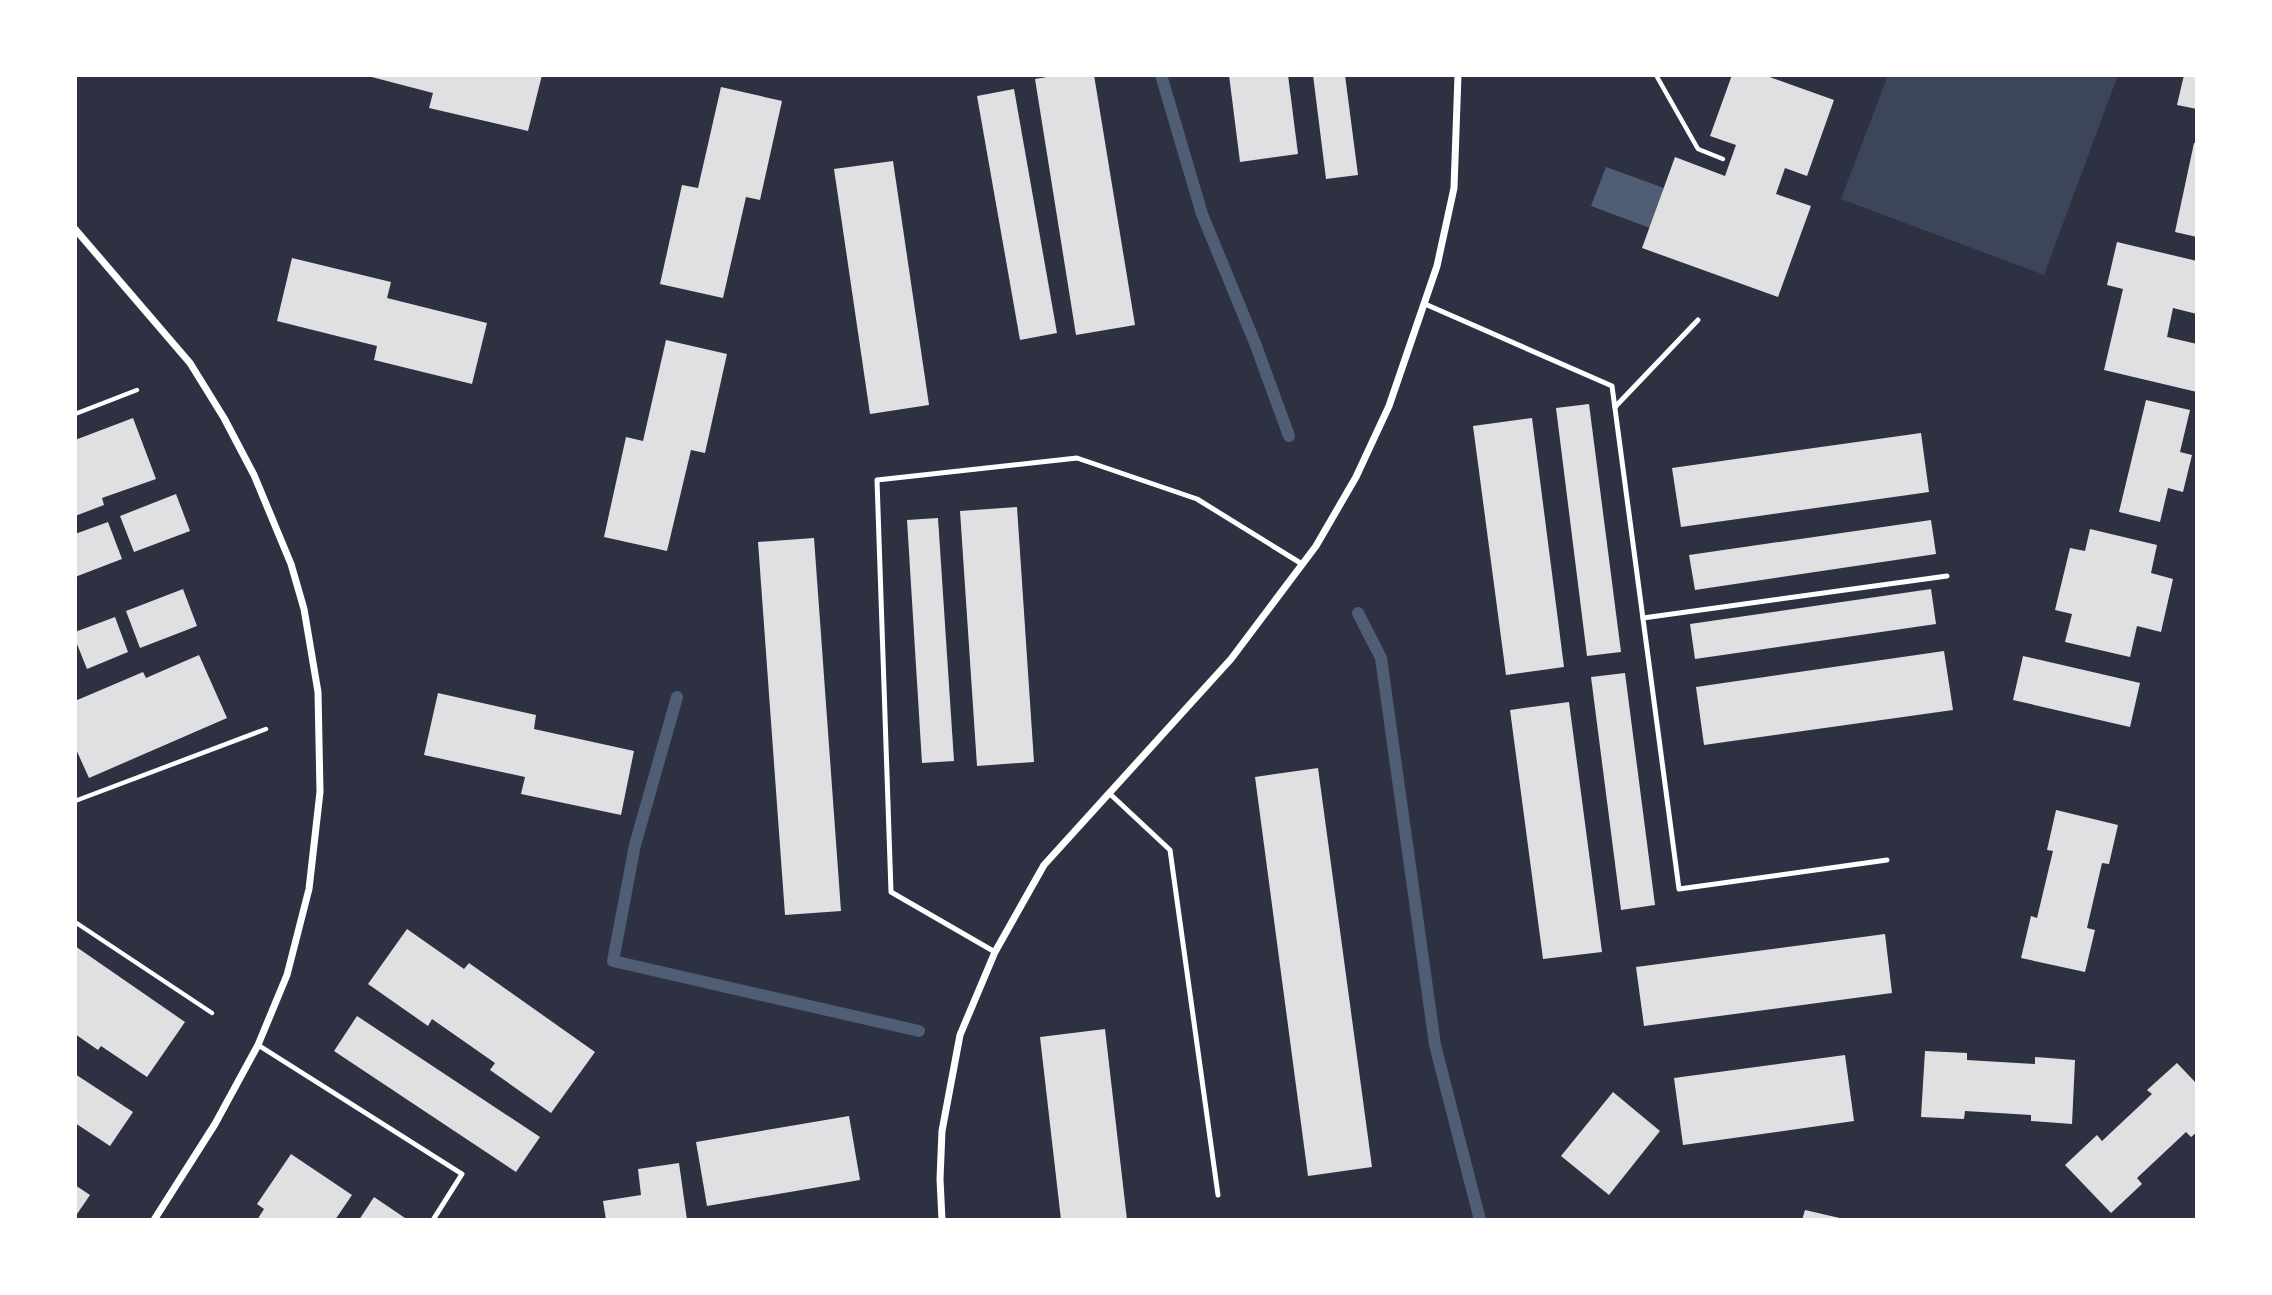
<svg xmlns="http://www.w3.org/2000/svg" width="2272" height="1295" font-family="'IBM Plex Sans',sans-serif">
  <rect width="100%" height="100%" fill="#2d3142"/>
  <path fill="#3c4559" d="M 1888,75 L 2118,75 L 2044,275 L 1841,199 Z"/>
  <path fill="#4f5d75" d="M 1606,167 L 1664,188 L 1650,228 L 1591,206 Z"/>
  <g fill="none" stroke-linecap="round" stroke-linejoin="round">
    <g stroke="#4f5d75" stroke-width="12">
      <path d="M 1161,75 L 1202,214 L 1255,343 L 1289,436"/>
      <path d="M 1358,613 L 1381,658 L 1435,1045 L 1480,1220"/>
      <path d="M 677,697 L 635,845 L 613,961 L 919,1031"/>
    </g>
  </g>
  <g fill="#e0e0e3">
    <path d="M 364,75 L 542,75 L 528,131 L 429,108 L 433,93 Z"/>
    <path d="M 1059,75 L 1094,75 L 1135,325 L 1076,335 L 1035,79 Z"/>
    <path d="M 1229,75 L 1288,75 L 1298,154 L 1240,162 Z"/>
    <path d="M 1313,75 L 1345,75 L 1358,175 L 1326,179 Z"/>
    <path d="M 1732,75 L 1764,75 L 1834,100 L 1807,176 L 1785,168 L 1776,194 L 1811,206 L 1778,297 L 1642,248 L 1675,157 L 1725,176 L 1736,145 L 1710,136 Z"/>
    <path d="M 2184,75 L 2197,75 L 2197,109 L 2177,105 Z"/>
    <path d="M 721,87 L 782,101 L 760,200 L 746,197 L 723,298 L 660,284 L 682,185 L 698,188 Z"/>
    <path d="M 1014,89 L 1057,333 L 1020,340 L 977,96 Z"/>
    <path d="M 2194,143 L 2197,143 L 2197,237 L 2175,232 Z"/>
    <path d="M 893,161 L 929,405 L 870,414 L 834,169 Z"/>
    <path d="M 2117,242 L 2197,261 L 2197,314 L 2173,308 L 2167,337 L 2197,344 L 2197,392 L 2104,370 L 2123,289 L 2107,285 Z"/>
    <path d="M 292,258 L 391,282 L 387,298 L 487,323 L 472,384 L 374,360 L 377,346 L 277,321 Z"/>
    <path d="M 666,340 L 727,354 L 705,453 L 691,450 L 667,551 L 604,537 L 626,437 L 643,441 Z"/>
    <path d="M 2146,400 L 2190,410 L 2180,452 L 2192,455 L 2183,492 L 2168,488 L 2160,522 L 2119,512 Z"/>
    <path d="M 1589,404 L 1621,652 L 1587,656 L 1556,408 Z"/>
    <path d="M 133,418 L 156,479 L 102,498 L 104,505 L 75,516 L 75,440 Z"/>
    <path d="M 1532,418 L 1564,667 L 1506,675 L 1473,426 Z"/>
    <path d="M 1921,433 L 1929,492 L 1681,527 L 1672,468 Z"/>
    <path d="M 176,494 L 190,531 L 134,552 L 120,516 Z"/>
    <path d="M 1017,507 L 1034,762 L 977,766 L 960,511 Z"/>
    <path d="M 938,518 L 954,761 L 922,763 L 907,520 Z"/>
    <path d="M 1931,520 L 1936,554 L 1695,590 L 1689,555 Z"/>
    <path d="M 108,522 L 122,559 L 75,577 L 75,534 Z"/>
    <path d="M 2090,529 L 2157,545 L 2151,573 L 2173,579 L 2161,632 L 2137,626 L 2130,657 L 2065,642 L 2072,614 L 2055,610 L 2070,548 L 2085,551 Z"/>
    <path d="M 814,538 L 841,911 L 785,915 L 758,542 Z"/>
    <path d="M 183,589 L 197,626 L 140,648 L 126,611 Z"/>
    <path d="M 1931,589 L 1936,624 L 1695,659 L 1690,624 Z"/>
    <path d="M 115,617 L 128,652 L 87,669 L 75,639 L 75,632 Z"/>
    <path d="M 1944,651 L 1953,710 L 1704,745 L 1696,687 Z"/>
    <path d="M 199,655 L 227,718 L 89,778 L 75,747 L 75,701 L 143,672 L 146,678 Z"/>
    <path d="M 2023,656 L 2140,683 L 2130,727 L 2013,700 Z"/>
    <path d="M 1625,673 L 1655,905 L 1621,910 L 1591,677 Z"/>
    <path d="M 438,693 L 536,715 L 534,729 L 634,751 L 621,815 L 521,794 L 525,777 L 424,755 Z"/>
    <path d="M 1569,702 L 1602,952 L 1543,959 L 1510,710 Z"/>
    <path d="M 1318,768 L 1372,1167 L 1308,1176 L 1255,777 Z"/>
    <path d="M 2056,810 L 2118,825 L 2109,864 L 2102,863 L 2087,928 L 2095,930 L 2085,972 L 2021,958 L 2031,916 L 2037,918 L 2053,851 L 2047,850 Z"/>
    <path d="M 407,929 L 464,969 L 469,963 L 595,1052 L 551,1113 L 490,1070 L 495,1063 L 432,1019 L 428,1026 L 368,984 Z"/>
    <path d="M 1885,934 L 1892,993 L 1644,1026 L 1636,967 Z"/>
    <path d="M 75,946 L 185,1022 L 147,1077 L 101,1046 L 98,1050 L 75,1034 Z"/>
    <path d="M 357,1016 L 540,1137 L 516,1172 L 334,1051 Z"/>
    <path d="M 1105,1029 L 1127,1220 L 1061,1220 L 1040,1037 Z"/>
    <path d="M 1925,1051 L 1967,1053 L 1967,1060 L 2035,1064 L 2035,1057 L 2075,1060 L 2072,1124 L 2031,1121 L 2031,1115 L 1965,1111 L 1964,1119 L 1921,1117 Z"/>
    <path d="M 1845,1055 L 1854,1121 L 1683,1145 L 1674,1078 Z"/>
    <path d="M 2177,1063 L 2197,1084 L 2197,1132 L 2191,1137 L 2186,1132 L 2137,1178 L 2142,1184 L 2111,1213 L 2065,1165 L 2097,1135 L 2102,1141 L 2152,1094 L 2147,1090 Z"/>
    <path d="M 75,1074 L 133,1112 L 110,1146 L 75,1123 Z"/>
    <path d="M 1613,1092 L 1660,1131 L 1609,1195 L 1561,1156 Z"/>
    <path d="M 849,1116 L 860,1180 L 707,1206 L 696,1142 Z"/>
    <path d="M 291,1154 L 352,1195 L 335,1220 L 257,1220 L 264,1209 L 257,1204 Z"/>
    <path d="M 679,1163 L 687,1220 L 606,1220 L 603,1201 L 641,1195 L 638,1169 Z"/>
    <path d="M 75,1185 L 90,1195 L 75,1217 Z"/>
    <path d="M 374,1197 L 408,1220 L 359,1220 Z"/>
    <path d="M 1805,1210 L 1844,1219 L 1843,1220 L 1802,1220 Z"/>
  </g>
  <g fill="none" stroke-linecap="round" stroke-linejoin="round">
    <g stroke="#fff" stroke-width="4.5">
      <path d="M 1656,75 L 1698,149 L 1723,159"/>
      <path d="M 75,414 L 137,390"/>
      <path d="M 75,801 L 266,729"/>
      <path d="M 75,922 L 212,1013"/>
    </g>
    <g stroke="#fff" stroke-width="5">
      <path d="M 1425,304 L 1612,386 L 1679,889 L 1887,860"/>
      <path d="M 1615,407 L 1698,320"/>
      <path d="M 1643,618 L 1947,576"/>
      <path d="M 1109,793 L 1170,850 L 1218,1195"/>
      <path d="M 995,952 L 891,892 L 877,480 L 1077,458 L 1197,499 L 1302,564"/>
      <path d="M 258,1045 L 462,1174 L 433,1220"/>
    </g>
    <g stroke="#fff" stroke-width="7">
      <path d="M 75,229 L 190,363 L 224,418 L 254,475 L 291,564 L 304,609 L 318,692 L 320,792 L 309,889 L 287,975 L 258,1045 L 215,1124 L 154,1220"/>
      <path d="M 942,1220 L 940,1179 L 942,1131 L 960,1035 L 995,952 L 1044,865 L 1231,659 L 1316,546 L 1356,477 L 1389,406 L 1437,266 L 1454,188 L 1458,75"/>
    </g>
  </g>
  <rect width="2272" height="1295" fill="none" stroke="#ffffff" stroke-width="154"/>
</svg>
